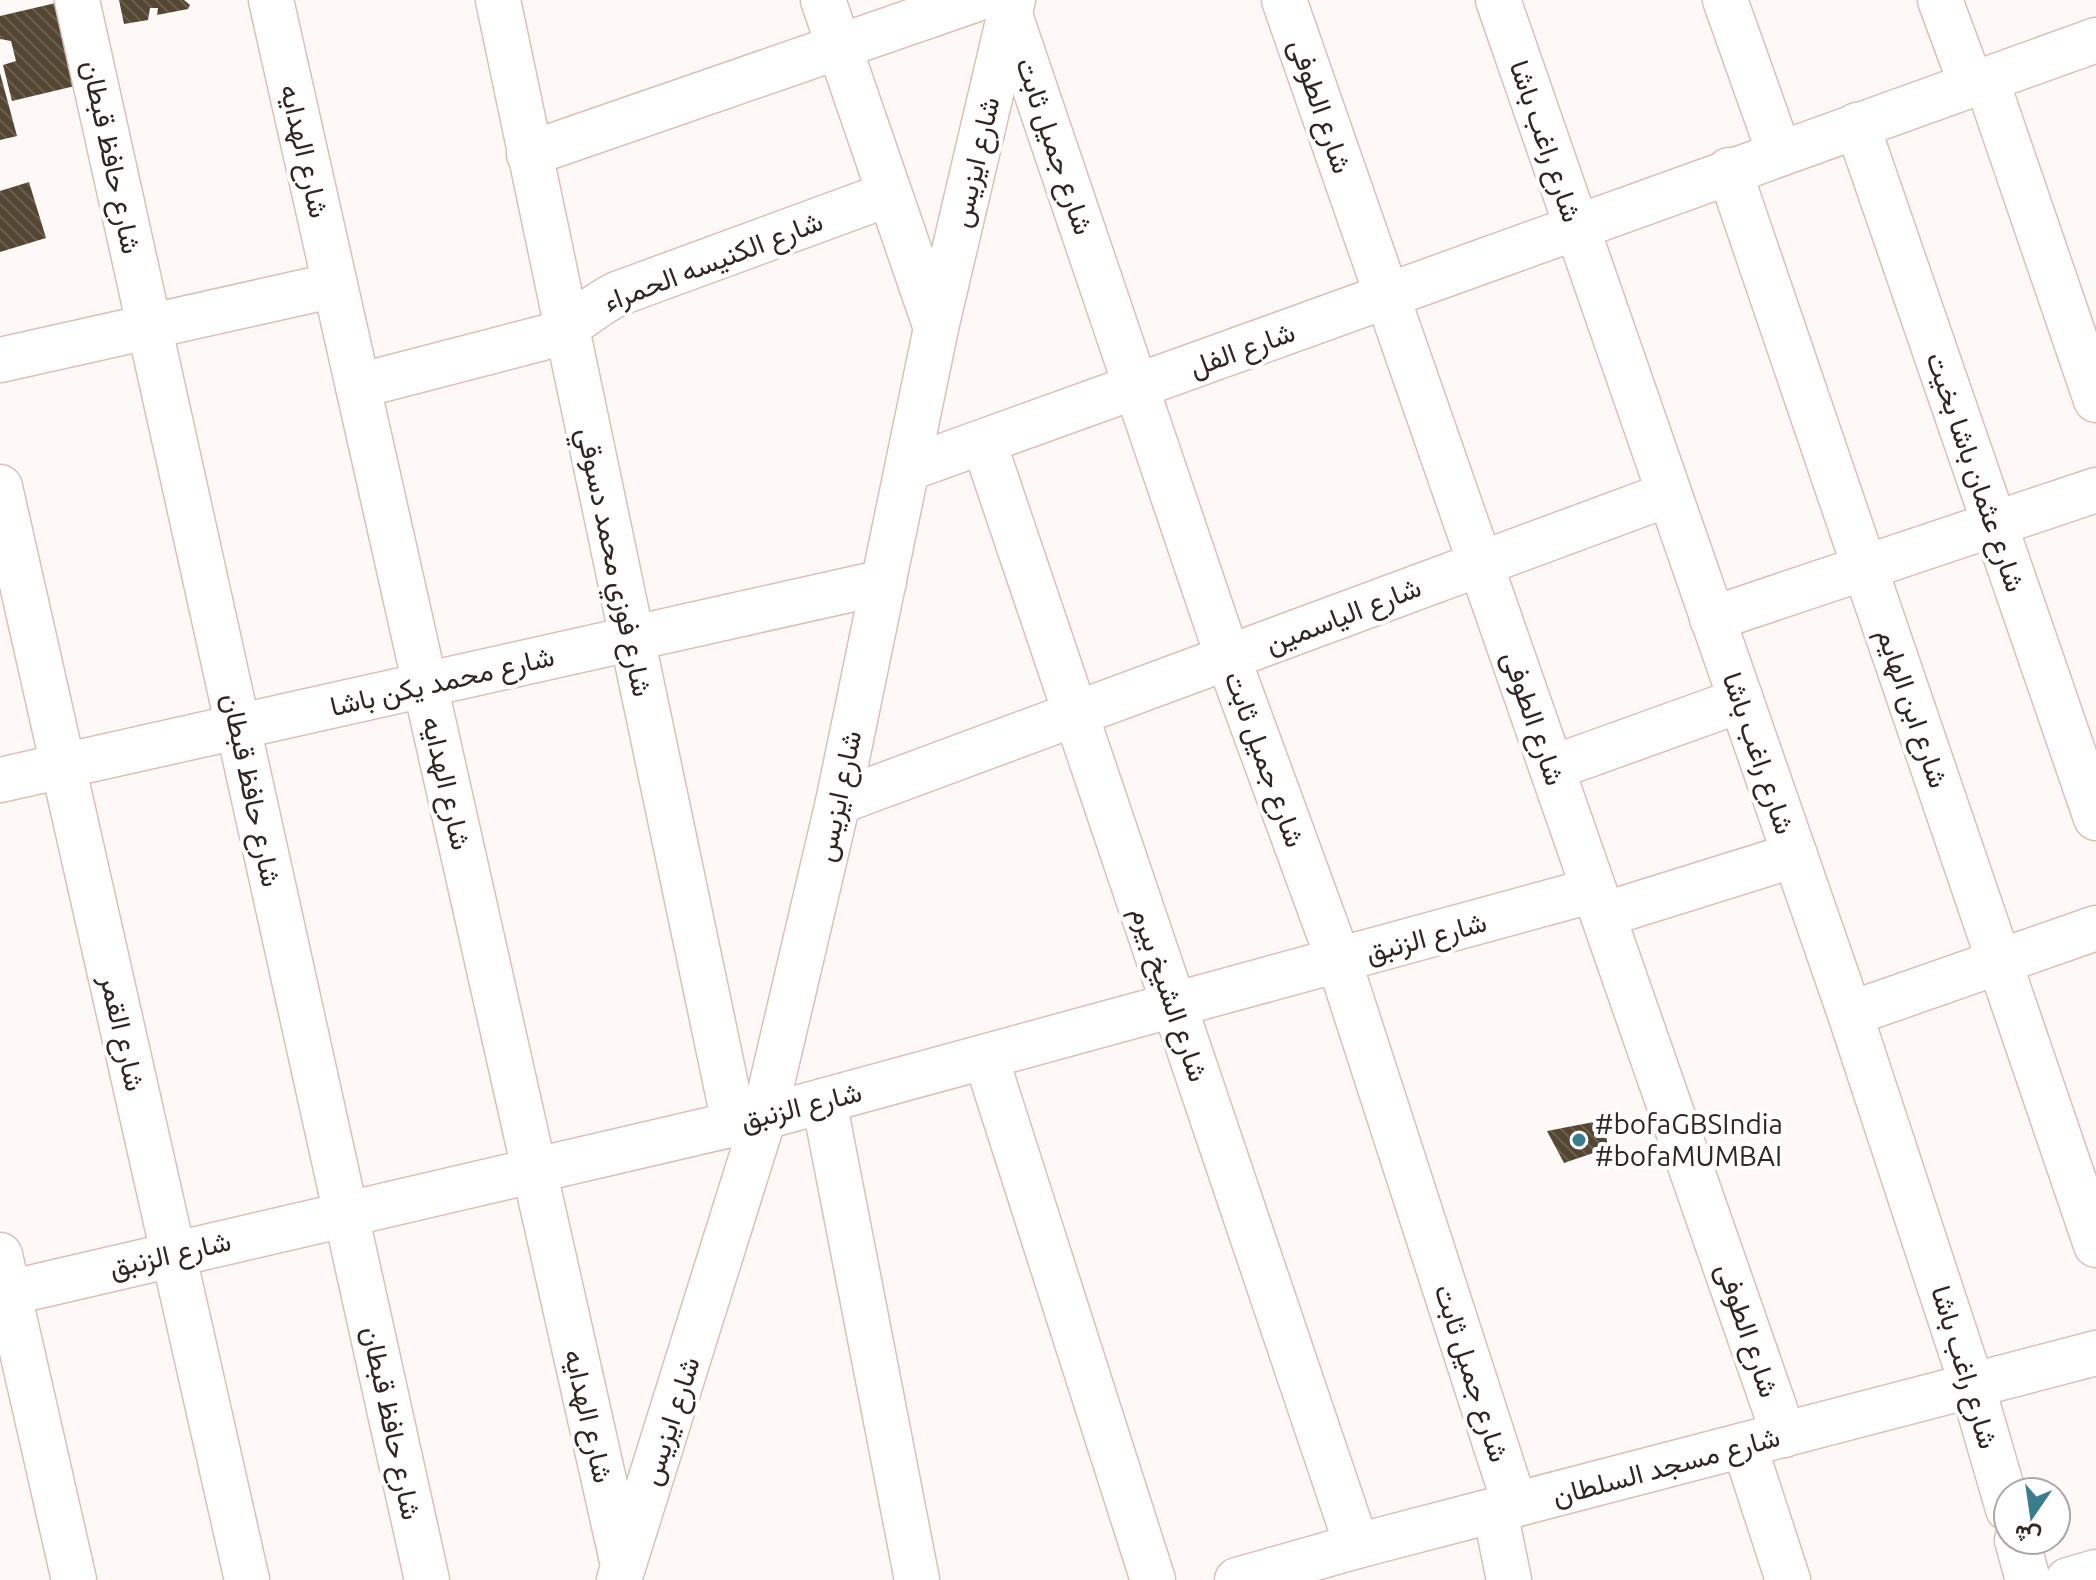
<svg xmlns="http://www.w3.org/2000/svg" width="2096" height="1580" font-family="Ubuntu,Vazirmatn,sans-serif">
  <defs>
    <pattern id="building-back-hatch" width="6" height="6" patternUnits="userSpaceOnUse" patternTransform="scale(2)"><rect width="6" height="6" fill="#544633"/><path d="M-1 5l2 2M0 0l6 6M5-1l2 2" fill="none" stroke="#6a5e4f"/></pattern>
  </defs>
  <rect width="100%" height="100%" fill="#fef8f6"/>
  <g fill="url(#building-back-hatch)">
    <path d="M 119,0 L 184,0 L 190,5 L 188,9 L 157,15 L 158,8 L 150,8 L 148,20 L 124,24 Z"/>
    <path d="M 60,2 L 79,85 L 12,101 L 3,65 L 16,61 L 11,41 L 0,39 L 0,16 Z"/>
    <path d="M 0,73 L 17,136 L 0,140 Z"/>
    <path d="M 29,182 L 46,238 L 0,252 L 0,191 Z"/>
    <path d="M 1604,1120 L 1608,1148 L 1564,1163 L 1547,1131 Z"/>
  </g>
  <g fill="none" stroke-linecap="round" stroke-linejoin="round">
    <defs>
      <g id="minor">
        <path d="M 77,0 L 427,1580"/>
        <path d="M 271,0 L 623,1565"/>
        <path d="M 498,0 L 734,1123"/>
        <path d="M 823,0 L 936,328"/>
        <path d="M 1284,0 L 1784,1435"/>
        <path d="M 1725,0 L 1779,152"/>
        <path d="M 1940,0 L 1971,84"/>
        <path d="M 1010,15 L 1228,658 L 1339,961 L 1515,1505"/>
        <path d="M 1986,79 L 2096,400"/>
        <path d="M 1857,125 L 2096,818"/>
        <path d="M 529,154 L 974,0"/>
        <path d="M 1729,170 L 2096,1245"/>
        <path d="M 0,360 L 335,285"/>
        <path d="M 358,386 L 550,336 C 574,325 593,306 617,294 L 889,194"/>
        <path d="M 984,443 L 1357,1546"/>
        <path d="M 907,469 L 2096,40"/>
        <path d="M 0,487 L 247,1580"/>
        <path d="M 1712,619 L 2096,490"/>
        <path d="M 1552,768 L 1741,700"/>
        <path d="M 0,780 L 884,582"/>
        <path d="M 838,802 L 1669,494"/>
        <path d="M 1603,915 L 1795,855"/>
        <path d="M 1850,1014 L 2096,928"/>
        <path d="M 986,1058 L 1153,1580"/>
        <path d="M 824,1101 L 917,1580"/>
        <path d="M 0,1255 L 74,1580"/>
        <path d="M 0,1295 L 764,1117 L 1594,890"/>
        <path d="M 1744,1445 L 1788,1580"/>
        <path d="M 1495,1511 L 1509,1580"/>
        <path d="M 619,1580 L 764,1117 L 838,802 L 936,328 L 1013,0"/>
        <path d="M 2068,1580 L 2096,1572"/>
      </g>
      <g id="tertiary">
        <path d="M 1498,0 L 1850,1014 L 1972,1385 L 2008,1509"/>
        <path d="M 2017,1540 L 2028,1580"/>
      </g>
      <path id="secondary" d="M 1237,1580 L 1357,1546 L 2096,1353"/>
    </defs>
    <use href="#minor" stroke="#dcc0b6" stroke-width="47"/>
    <use href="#tertiary" stroke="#dcc0b6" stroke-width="47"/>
    <use href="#secondary" stroke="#dcc0b6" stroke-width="47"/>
    <use href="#minor" stroke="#fff" stroke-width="44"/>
    <use href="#tertiary" stroke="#fff" stroke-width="44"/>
    <use href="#secondary" stroke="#fff" stroke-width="44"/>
  </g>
  <circle fill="#3a7e8d" stroke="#fff" stroke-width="3" cx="1579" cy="1140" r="8"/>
  <g text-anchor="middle" stroke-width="8" stroke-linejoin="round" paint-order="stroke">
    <g font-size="28" fill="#312623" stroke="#fff">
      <text transform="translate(1321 106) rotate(71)" y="10">شارع الطوفى</text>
      <text transform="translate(1546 141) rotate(71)" y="10">شارع راغب باشا</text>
      <text transform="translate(1055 146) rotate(71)" y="10">شارع جميل ثابت</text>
      <text transform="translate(305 151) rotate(77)" y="10">شارع الهدايه</text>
      <text transform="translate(112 157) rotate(78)" y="10">شارع حافظ قبطان</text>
      <text transform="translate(975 162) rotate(-77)" y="10">شارع ايزيس</text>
      <text transform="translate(713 261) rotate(-21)" y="10">شارع الكنيسه الحمراء</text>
      <text transform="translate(1242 349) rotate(-20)" y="10">شارع الفل</text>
      <text transform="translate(1976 472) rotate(71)" y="10">شارع عثمان باشا بخيت</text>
      <text transform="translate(615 562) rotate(78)" y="10">شارع فوزي محمد دسوقي</text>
      <text transform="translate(1343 615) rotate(-21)" y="10">شارع الياسمين</text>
      <text transform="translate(442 681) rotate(-13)" y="10">شارع محمد يكن باشا</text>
      <text transform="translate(1913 708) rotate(71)" y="10">شارع ابن الهايم</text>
      <text transform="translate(1534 718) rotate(71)" y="10">شارع الطوفى</text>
      <text transform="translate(1759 753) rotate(71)" y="10">شارع راغب باشا</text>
      <text transform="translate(1265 759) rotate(70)" y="10">شارع جميل ثابت</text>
      <text transform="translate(447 783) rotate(77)" y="10">شارع الهدايه</text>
      <text transform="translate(252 790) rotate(78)" y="10">شارع حافظ قبطان</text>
      <text transform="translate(838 796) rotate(-78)" y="10">شارع ايزيس</text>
      <text transform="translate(1426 937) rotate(-15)" y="10">شارع الزنبق</text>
      <text transform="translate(1170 994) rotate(71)" y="10">شارع الشيخ بيرم</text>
      <text transform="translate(123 1033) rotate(77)" y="10">شارع القمر</text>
      <text transform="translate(801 1106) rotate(-14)" y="10">شارع الزنبق</text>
      <text transform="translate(170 1254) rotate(-13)" y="10">شارع الزنبق</text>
      <text transform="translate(1748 1330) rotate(71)" y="10">شارع الطوفى</text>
      <text transform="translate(1965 1367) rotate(73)" y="10">شارع راغب باشا</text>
      <text transform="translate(1472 1373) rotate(72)" y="10">شارع جميل ثابت</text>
      <text transform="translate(589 1416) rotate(77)" y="10">شارع الهدايه</text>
      <text transform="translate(670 1421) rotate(-72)" y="10">شارع ايزيس</text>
      <text transform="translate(392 1423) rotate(78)" y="10">شارع حافظ قبطان</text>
      <text transform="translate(1666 1466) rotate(-15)" y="10">شارع مسجد السلطان</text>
    </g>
    <g font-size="28" fill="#312623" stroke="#fff" text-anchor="start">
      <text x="1595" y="1134">#bofaGBSIndia<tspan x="1595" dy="32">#bofaMUMBAI</tspan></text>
    </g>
  </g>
  <g transform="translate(2032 1516) rotate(193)"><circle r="38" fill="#ffffff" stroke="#ada8a7" stroke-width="2"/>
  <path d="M0-6L14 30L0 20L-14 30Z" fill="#3a7e8d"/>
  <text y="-12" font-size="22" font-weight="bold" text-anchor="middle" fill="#312623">ش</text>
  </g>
</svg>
